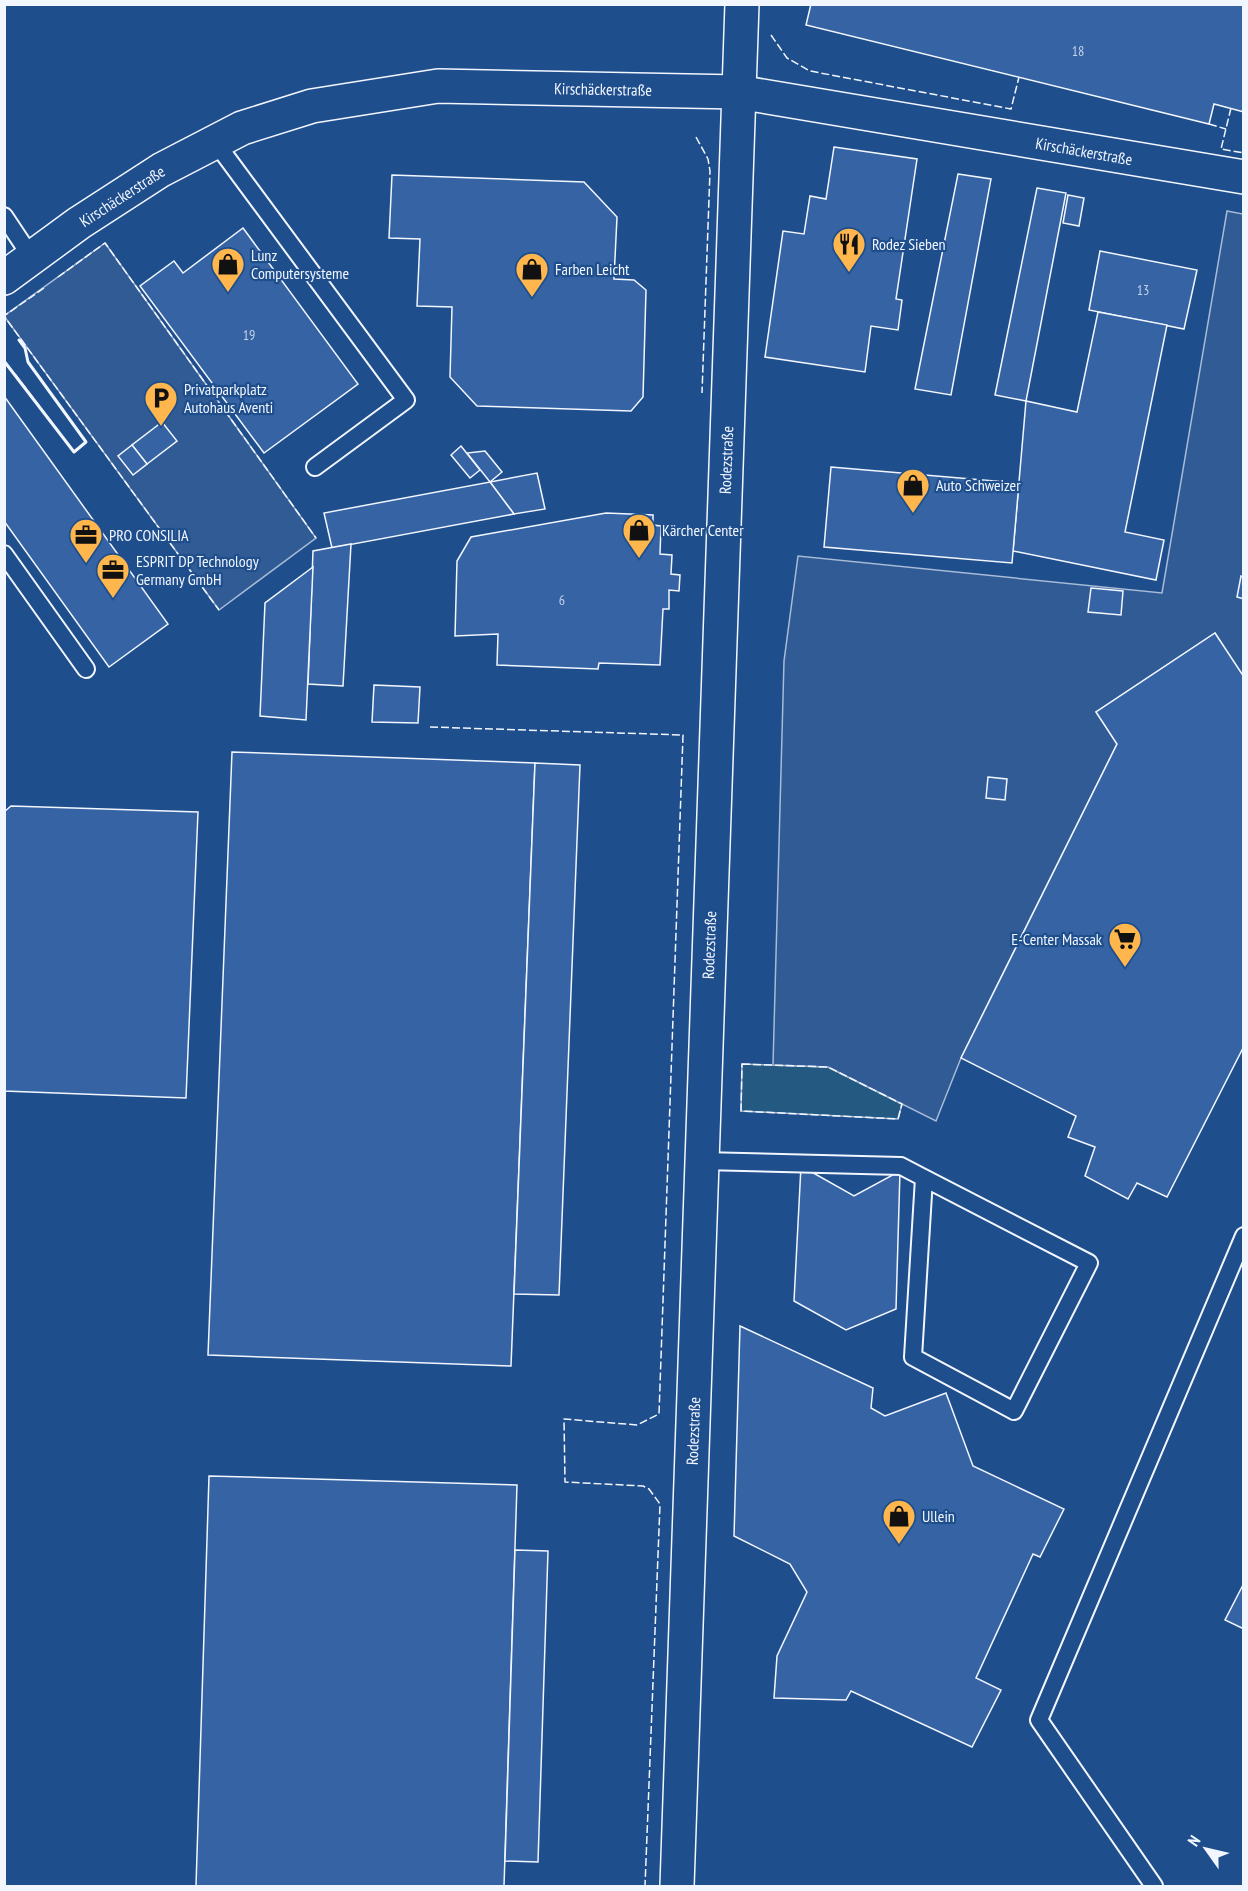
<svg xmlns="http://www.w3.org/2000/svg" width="1248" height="1891" font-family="'PT Sans Narrow',sans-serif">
  <rect width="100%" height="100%" fill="#1f4e8c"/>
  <path fill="#245a82" stroke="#a8bbd7" stroke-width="1.5" d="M 742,1064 L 828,1067 L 902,1104 L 898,1119 L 741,1111 Z"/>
  <g fill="#305b95" stroke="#a8bbd7" stroke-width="1.5">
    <path d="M 1227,211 L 1243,214 L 1243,677 L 1215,633 L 1096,712 L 1117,744 L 961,1058 L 936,1121 L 828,1067 L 773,1065 L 784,661 L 798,556 L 1162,593 Z"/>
    <path d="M 105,243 L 316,538 L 219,610 L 4,316 Z"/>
  </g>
  <g fill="#3563a3" stroke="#f2f6ff" stroke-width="1.5">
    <path d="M 811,4 L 1244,4 L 1244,112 L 1214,104 L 1209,124 L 806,25 Z"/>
    <path d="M 834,147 L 917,159 L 896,299 L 902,300 L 898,330 L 871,326 L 865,372 L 765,357 L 783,231 L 804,234 L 810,196 L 826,199 Z"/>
    <path d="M 958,174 L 991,179 L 951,395 L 915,389 Z"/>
    <path d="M 392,175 L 584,182 L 617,217 L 614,279 L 634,280 L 646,290 L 643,397 L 631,411 L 477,406 L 450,377 L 452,307 L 417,306 L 420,239 L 389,238 Z"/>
    <path d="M 1037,188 L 1066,193 L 1026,401 L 995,395 Z"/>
    <path d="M 1068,195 L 1084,198 L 1079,226 L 1063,223 Z"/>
    <path d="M 243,228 L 358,384 L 264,453 L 140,286 L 174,261 L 183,273 Z"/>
    <path d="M 1100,251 L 1197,270 L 1184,329 L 1089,310 Z"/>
    <path d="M 1098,312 L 1167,325 L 1125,532 L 1164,540 L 1156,580 L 1013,551 L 1026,401 L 1077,412 Z"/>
    <path d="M 4,396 L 168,624 L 109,667 L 4,521 Z"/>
    <path d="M 162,422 L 177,441 L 147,464 L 132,445 Z"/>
    <path d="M 132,445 L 147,464 L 133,475 L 118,456 Z"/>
    <path d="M 461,446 L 480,470 L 470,478 L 451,455 Z"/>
    <path d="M 485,451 L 502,472 L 490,482 L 467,453 Z"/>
    <path d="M 831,467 L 1019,483 L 1012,563 L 824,547 Z"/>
    <path d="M 537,473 L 545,509 L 514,514 L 490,482 Z"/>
    <path d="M 490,482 L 514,514 L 332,548 L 324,513 Z"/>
    <path d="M 606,513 L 653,515 L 653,525 L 661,526 L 660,554 L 672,555 L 671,574 L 680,575 L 679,591 L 669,590 L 669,609 L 663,609 L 660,665 L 599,663 L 598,669 L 497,665 L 498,634 L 455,636 L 457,561 L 471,537 Z"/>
    <path d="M 351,544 L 343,686 L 308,684 L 313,551 Z"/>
    <path d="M 313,567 L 306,720 L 260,716 L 265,603 Z"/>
    <path d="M 1241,576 L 1244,577 L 1244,599 L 1237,597 Z"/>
    <path d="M 1091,588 L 1123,591 L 1121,615 L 1088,612 Z"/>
    <path d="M 1215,633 L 1244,677 L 1244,1046 L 1167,1197 L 1137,1183 L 1128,1199 L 1085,1176 L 1095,1147 L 1068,1137 L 1076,1116 L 961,1058 L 1117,744 L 1096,712 Z"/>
    <path d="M 374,685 L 420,687 L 418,723 L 372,722 Z"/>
    <path d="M 232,752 L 535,763 L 511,1366 L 208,1355 Z"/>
    <path d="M 535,763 L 580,765 L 559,1295 L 514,1294 Z"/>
    <path d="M 988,777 L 1007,779 L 1005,800 L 986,798 Z"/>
    <path d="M 11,806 L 198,812 L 186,1098 L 4,1091 L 4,812 Z"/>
    <path d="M 801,1166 L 854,1196 L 900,1171 L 896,1309 L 846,1330 L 794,1301 Z"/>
    <path d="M 740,1326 L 873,1388 L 871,1408 L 885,1416 L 946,1393 L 973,1466 L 1064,1509 L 1040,1557 L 1033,1554 L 976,1678 L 1001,1690 L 972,1747 L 851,1691 L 846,1700 L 774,1698 L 777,1656 L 807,1592 L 790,1564 L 734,1536 Z"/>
    <path d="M 209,1476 L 517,1485 L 504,1886 L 196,1886 Z"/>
    <path d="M 515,1550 L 548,1551 L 538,1862 L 505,1861 Z"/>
    <path d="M 1244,1583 L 1244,1629 L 1225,1620 Z"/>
  </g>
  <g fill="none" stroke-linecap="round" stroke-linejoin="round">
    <defs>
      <g id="service">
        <path d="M 216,143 L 406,400 L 315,467"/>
        <path d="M 4,216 L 32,258"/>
        <path d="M 4,554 L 86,669"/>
        <path d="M 702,1161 L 901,1166 L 924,1178 L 1089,1263 L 1014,1411 L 913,1357 L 924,1178"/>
        <path d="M 1154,1886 L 1039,1720 L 1244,1236"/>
      </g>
      <g id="minor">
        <path d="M 4,278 L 79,223 L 161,170 L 242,128 L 312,106 L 438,86 L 738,92 L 1244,177"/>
        <path d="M 677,1886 L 742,4"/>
      </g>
    </defs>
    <use href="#service" stroke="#f2f6ff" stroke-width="20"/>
    <use href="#minor" stroke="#f2f6ff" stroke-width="36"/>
    <use href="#service" stroke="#1f4e8c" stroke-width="16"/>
    <use href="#minor" stroke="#1f4e8c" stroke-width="33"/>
    <g stroke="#f2f6ff" stroke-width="1.5" stroke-dasharray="8 3" stroke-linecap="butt">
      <path d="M 771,35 L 787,58 L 810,71 L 1011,109 L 1019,77"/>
      <path d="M 1231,108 L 1221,149 L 1244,153"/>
      <path d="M 1209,124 L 1226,129"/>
      <path d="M 696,137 L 708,159 L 710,171 L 702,393"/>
      <path d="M 58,277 L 105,243 L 316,538"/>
      <path d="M 44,288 L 4,316 L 219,610"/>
      <path d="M 15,374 L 74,452 L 86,442 L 28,362"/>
      <path d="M 430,727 L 683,735 L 659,1414 L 637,1425 L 564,1419 L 565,1482 L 643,1486 L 649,1489 L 660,1504 L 645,1886"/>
      <path d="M 742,1064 L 828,1067 L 902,1104 L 898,1119 L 741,1111 Z"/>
    </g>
    <path stroke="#f2f6ff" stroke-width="3" d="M 4,361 L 74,452 L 86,442 L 28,362 L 25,348 L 19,340"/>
  </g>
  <defs>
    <symbol id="restaurant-pin" viewBox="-11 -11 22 30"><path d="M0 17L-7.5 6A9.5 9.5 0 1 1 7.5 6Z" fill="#ffb74d" stroke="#1f4e8c"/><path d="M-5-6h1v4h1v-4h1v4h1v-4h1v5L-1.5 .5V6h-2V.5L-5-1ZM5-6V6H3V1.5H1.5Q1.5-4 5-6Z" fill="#111"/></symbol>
    <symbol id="shop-pin" viewBox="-11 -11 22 30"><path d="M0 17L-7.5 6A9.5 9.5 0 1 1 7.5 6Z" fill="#ffb74d" stroke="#1f4e8c"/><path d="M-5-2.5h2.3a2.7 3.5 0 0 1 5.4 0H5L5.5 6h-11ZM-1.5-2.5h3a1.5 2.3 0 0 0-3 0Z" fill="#111"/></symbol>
    <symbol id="parking-pin" viewBox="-11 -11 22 30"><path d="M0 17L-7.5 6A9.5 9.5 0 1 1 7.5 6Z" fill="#ffb74d" stroke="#1f4e8c"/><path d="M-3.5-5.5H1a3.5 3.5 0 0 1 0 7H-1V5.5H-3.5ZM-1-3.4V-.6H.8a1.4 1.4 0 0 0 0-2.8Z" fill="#111"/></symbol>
    <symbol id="office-pin" viewBox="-11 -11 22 30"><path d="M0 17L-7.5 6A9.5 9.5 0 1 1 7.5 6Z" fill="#ffb74d" stroke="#1f4e8c"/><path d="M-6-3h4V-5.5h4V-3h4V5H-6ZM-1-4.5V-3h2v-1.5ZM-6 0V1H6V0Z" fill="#111"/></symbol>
    <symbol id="supermarket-pin" viewBox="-11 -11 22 30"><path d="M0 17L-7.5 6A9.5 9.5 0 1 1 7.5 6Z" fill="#ffb74d" stroke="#1f4e8c"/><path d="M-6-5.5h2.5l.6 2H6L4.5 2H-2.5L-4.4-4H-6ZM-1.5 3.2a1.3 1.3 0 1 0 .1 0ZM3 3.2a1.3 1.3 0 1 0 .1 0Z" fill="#111"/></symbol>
  </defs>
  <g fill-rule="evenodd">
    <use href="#restaurant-pin" x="830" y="225" width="38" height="52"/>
    <use href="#shop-pin" x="209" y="245" width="38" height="52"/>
    <use href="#shop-pin" x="513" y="250" width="38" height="52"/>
    <use href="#parking-pin" x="142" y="379" width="38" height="52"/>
    <use href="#shop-pin" x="894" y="466" width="38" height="52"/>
    <use href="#shop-pin" x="620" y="511" width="38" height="52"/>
    <use href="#office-pin" x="67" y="516" width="38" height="52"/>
    <use href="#office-pin" x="94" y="551" width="38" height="52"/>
    <use href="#supermarket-pin" x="1106" y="920" width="38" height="52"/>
    <use href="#shop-pin" x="880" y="1497" width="38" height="52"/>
  </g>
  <g text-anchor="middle" stroke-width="4.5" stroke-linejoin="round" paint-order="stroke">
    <g font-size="14" fill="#c3d1e8">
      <text x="1078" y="56">18</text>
      <text x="1143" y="295">13</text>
      <text x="249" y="340">19</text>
      <text x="562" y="605">6</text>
    </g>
    <g font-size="16" fill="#f2f6ff" stroke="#1f4e8c">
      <text transform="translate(603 89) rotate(1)" y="6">Kirschäckerstraße</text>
      <text transform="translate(1084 151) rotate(10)" y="6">Kirschäckerstraße</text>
      <text transform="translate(122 196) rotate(-33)" y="6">Kirschäckerstraße</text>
      <text transform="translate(726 460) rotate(-88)" y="6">Rodezstraße</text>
      <text transform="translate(709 945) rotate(-88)" y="6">Rodezstraße</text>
      <text transform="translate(693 1431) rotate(-88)" y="6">Rodezstraße</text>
    </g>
    <g font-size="16" fill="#f2f6ff" stroke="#1f4e8c" text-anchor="start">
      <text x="872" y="250">Rodez Sieben</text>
      <text x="251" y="261">Lunz<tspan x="251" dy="18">Computersysteme</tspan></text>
      <text x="555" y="275">Farben Leicht</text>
      <text x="184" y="395">Privatparkplatz<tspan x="184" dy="18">Autohaus Aventi</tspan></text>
      <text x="936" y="491">Auto Schweizer</text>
      <text x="662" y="536">Kärcher Center</text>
      <text x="109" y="541">PRO CONSILIA</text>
      <text x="136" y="567">ESPRIT DP Technology<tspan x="136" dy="18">Germany GmbH</tspan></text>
      <text x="1102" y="945" text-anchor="end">E-Center Massak</text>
      <text x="922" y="1522">Ullein</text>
    </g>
  </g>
  <rect width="1248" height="1891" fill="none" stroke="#f2f6ff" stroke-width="12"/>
  <g transform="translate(1206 1849) rotate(304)" stroke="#1f4e8c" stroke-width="4.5" paint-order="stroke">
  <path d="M0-4.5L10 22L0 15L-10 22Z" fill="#f2f6ff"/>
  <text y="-9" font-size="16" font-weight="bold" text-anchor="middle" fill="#f2f6ff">N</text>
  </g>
</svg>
